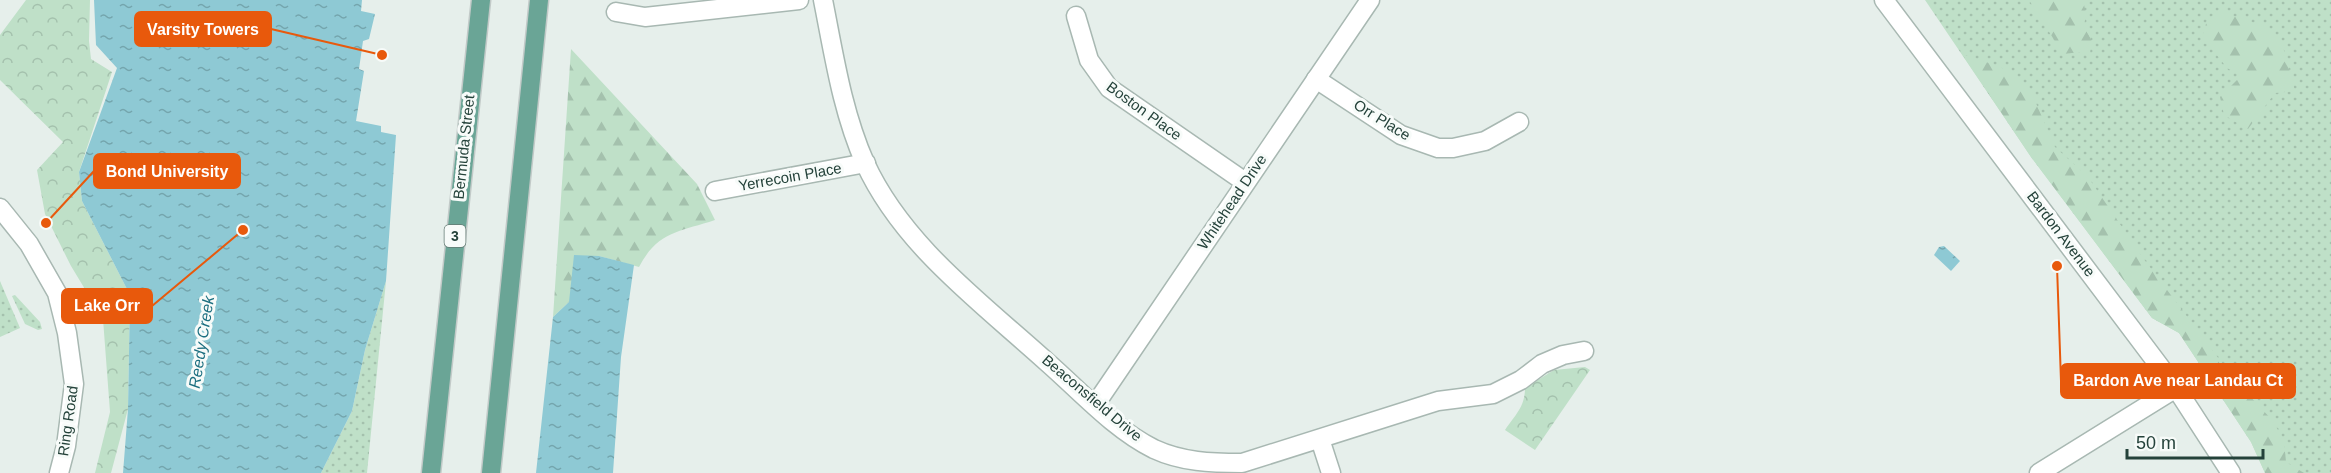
<svg xmlns="http://www.w3.org/2000/svg" width="2331" height="473" font-family="Arial,sans-serif">
  <defs>
    <pattern id="grass-dots" width="8" height="8" patternUnits="userSpaceOnUse" patternTransform="scale(1.5)"><rect width="8" height="8" fill="#bfe0c8"/><path d="M2 2h.1M6 6h.1" fill="none" stroke="#a4c1ad" stroke-width="1.8" stroke-linecap="round"/></pattern>
    <pattern id="forest-firs" width="22" height="20" patternUnits="userSpaceOnUse" patternTransform="scale(1.5)"><rect width="22" height="20" fill="#bfe0c8"/><path d="M5 1l3.5 6h-7zM16 11l3.5 6h-7z" fill="#a4c1ad"/></pattern>
    <pattern id="park-crowns" width="20" height="18" patternUnits="userSpaceOnUse" patternTransform="scale(1.5)"><rect width="20" height="18" fill="#bfe0c8"/><path d="M2 6a3 3 0 1 1 6 0M12 15a3 3 0 1 1 6 0" fill="none" stroke="#a4c1ad"/></pattern>
    <pattern id="water-ripples" width="26" height="14" patternUnits="userSpaceOnUse" patternTransform="scale(1.5)"><rect width="26" height="14" fill="#8ec9d4"/><path d="M2 4q2-2 4 0t4 0M15 11q2-2 4 0t4 0" fill="none" stroke="#74a5ad"/></pattern>
  </defs>
  <rect width="100%" height="100%" fill="#e6efeb"/>
  <g fill="url(#grass-dots)">
    <path d="M 1925,0 L 2331,0 L 2331,473 L 2265,473 L 2251,442 L 2179,333 L 2152,318 L 2031,157 Z"/>
    <path d="M 0,281 L 20,328 L 0,337 Z"/>
    <path d="M 386,281 L 367,473 L 321,473 L 352,411 L 365,350 Z"/>
    <path d="M 15,295 L 40,322 L 42,329 L 38,330 L 25,324 L 12,296 Z"/>
  </g>
  <g fill="url(#forest-firs)">
    <path d="M 2029,0 L 2083,0 L 2086,14 L 2084,26 L 2091,39 L 2090,57 L 2081,52 L 2063,54 Z"/>
    <path d="M 2219,11 L 2260,25 L 2283,47 L 2295,91 L 2275,93 L 2248,129 L 2224,115 L 2220,97 L 2241,76 L 2227,68 L 2209,45 L 2201,42 L 2207,20 Z"/>
    <path d="M 571,49 L 697,184 L 715,220 C 679,232 658,231 639,267 L 599,256 L 569,302 L 553,317 Z"/>
    <path d="M 1962,54 L 2001,67 L 2032,94 L 2055,147 L 2088,177 L 2143,258 L 2234,379 L 2272,420 L 2284,440 L 2286,462 L 2304,473 L 2265,473 L 2251,442 L 2179,333 L 2152,318 L 2031,157 Z"/>
  </g>
  <g fill="url(#park-crowns)">
    <path d="M 26,0 L 90,0 L 89,41 L 91,59 L 112,72 L 79,172 L 82,201 L 130,295 L 128,409 L 111,473 L 95,473 L 110,412 L 103,319 L 71,266 L 45,214 L 37,170 L 63,142 L 0,80 L 0,35 Z"/>
    <path d="M 1585,367 L 1590,370 L 1535,450 L 1505,430 C 1515,415 1525,407 1525,388 L 1554,370 Z"/>
  </g>
  <g fill="url(#water-ripples)">
    <path d="M 94,0 L 362,0 L 361,11 L 375,14 L 369,39 L 363,41 L 359,69 L 364,71 L 356,121 L 381,126 L 381,132 L 396,135 L 386,281 L 365,350 L 352,411 L 321,473 L 123,473 L 128,409 L 130,295 L 82,201 L 79,172 L 117,68 L 96,45 Z"/>
    <path d="M 1944,246 L 1960,261 L 1951,271 L 1934,255 L 1939,247 Z"/>
    <path d="M 574,255 L 599,256 L 634,265 L 621,357 L 613,473 L 536,473 L 553,317 L 569,302 Z"/>
  </g>
  <g fill="none" stroke-linecap="round" stroke-linejoin="round">
    <defs>
      <g id="minor">
        <path d="M 823,0 C 834,55 842,111 865,163 C 903,246 982,303 1048,363 C 1081,392 1114,429 1154,449 C 1182,462 1211,463 1242,463 L 1438,401 L 1493,394 L 1521,380 L 1542,364 L 1563,355 L 1584,351"/>
        <path d="M 1884,0 L 2176,388 L 2231,473"/>
        <path d="M 616,12 L 645,17 L 799,0"/>
        <path d="M 1076,16 L 1089,60 L 1109,88 L 1245,182"/>
        <path d="M 1316,79 L 1401,135 L 1438,148 L 1453,148 L 1485,141 L 1519,122"/>
        <path d="M 715,191 L 866,163"/>
        <path d="M 0,208 L 29,244 L 57,293 L 67,333 L 74,384 L 66,446 L 59,473"/>
        <path d="M 1095,405 L 1370,0"/>
        <path d="M 1320,439 L 1331,473"/>
        <path d="M 2039,473 L 2176,388"/>
      </g>
      <g id="primary">
        <path d="M 431,473 L 481,0"/>
        <path d="M 491,473 L 539,0"/>
      </g>
    </defs>
    <use href="#minor" stroke="#a8b8b2" stroke-width="21"/>
    <use href="#primary" stroke="#c2cac8" stroke-width="21"/>
    <use href="#minor" stroke="#fff" stroke-width="18"/>
    <use href="#primary" stroke="#6aa596" stroke-width="18"/>
  </g>
  <g text-anchor="middle" stroke-width="6" stroke-linejoin="round" paint-order="stroke">
    <rect fill="#f7fbf9" stroke="#637a73" stroke-width="1.5" x="444.5" y="225" width="21" height="22" rx="4.5"/>
    <g font-size="14" font-weight="bold" fill="#24423a">
      <text x="455" y="241">3</text>
    </g>
    <g font-size="15" fill="#24423a" stroke="#f7fbf9">
      <text transform="translate(1144 111) rotate(36)" y="5">Boston Place</text>
      <text transform="translate(1382 120) rotate(32)" y="5">Orr Place</text>
      <text transform="translate(464 147) rotate(-84)" y="5">Bermuda Street</text>
      <text transform="translate(790 177) rotate(-10)" y="5">Yerrecoin Place</text>
      <text transform="translate(1232 202) rotate(-56)" y="5">Whitehead Drive</text>
      <text transform="translate(2061 234) rotate(53)" y="5">Bardon Avenue</text>
      <text transform="translate(1092 398) rotate(40)" y="5">Beaconsfield Drive</text>
      <text transform="translate(68 421) rotate(-82)" y="5">Ring Road</text>
    </g>
    <g font-size="16" font-style="italic" fill="#1c6f80" stroke="#f7fbf9">
      <text transform="translate(201 342) rotate(-81)" y="6">Reedy Creek</text>
    </g>
  </g>
  <path fill="none" stroke="#e8590c" stroke-width="2" d="M382 55L271 29M46 223L94 171M243 230L152 306M2057 266L2061 381"/>
  <g fill="#e8590c" stroke="#f7fbf9" stroke-width="2">
    <circle cx="382" cy="55" r="6"/>
    <circle cx="46" cy="223" r="6"/>
    <circle cx="243" cy="230" r="6"/>
    <circle cx="2057" cy="266" r="6"/>
  </g>
  <g fill="#e8590c" stroke="#e8590c" stroke-width="2">
    <rect x="135" y="12" width="136" height="34" rx="6"/>
    <rect x="94" y="154" width="146" height="34" rx="6"/>
    <rect x="62" y="289" width="90" height="34" rx="6"/>
    <rect x="2061" y="364" width="234" height="34" rx="6"/>
  </g>
  <g font-size="16" text-anchor="middle" font-weight="bold" fill="#fff">
    <text x="203" y="35">Varsity Towers</text>
    <text x="167" y="177">Bond University</text>
    <text x="107" y="311">Lake Orr</text>
    <text x="2178" y="386">Bardon Ave near Landau Ct</text>
  </g>
  <path d="M2127 449v9h136v-9" fill="none" stroke="#24423a" stroke-width="3"/>
  <text x="2136" y="449" font-size="18" fill="#24423a" stroke="#f7fbf9" stroke-width="4.5" paint-order="stroke">50 m</text>
</svg>
